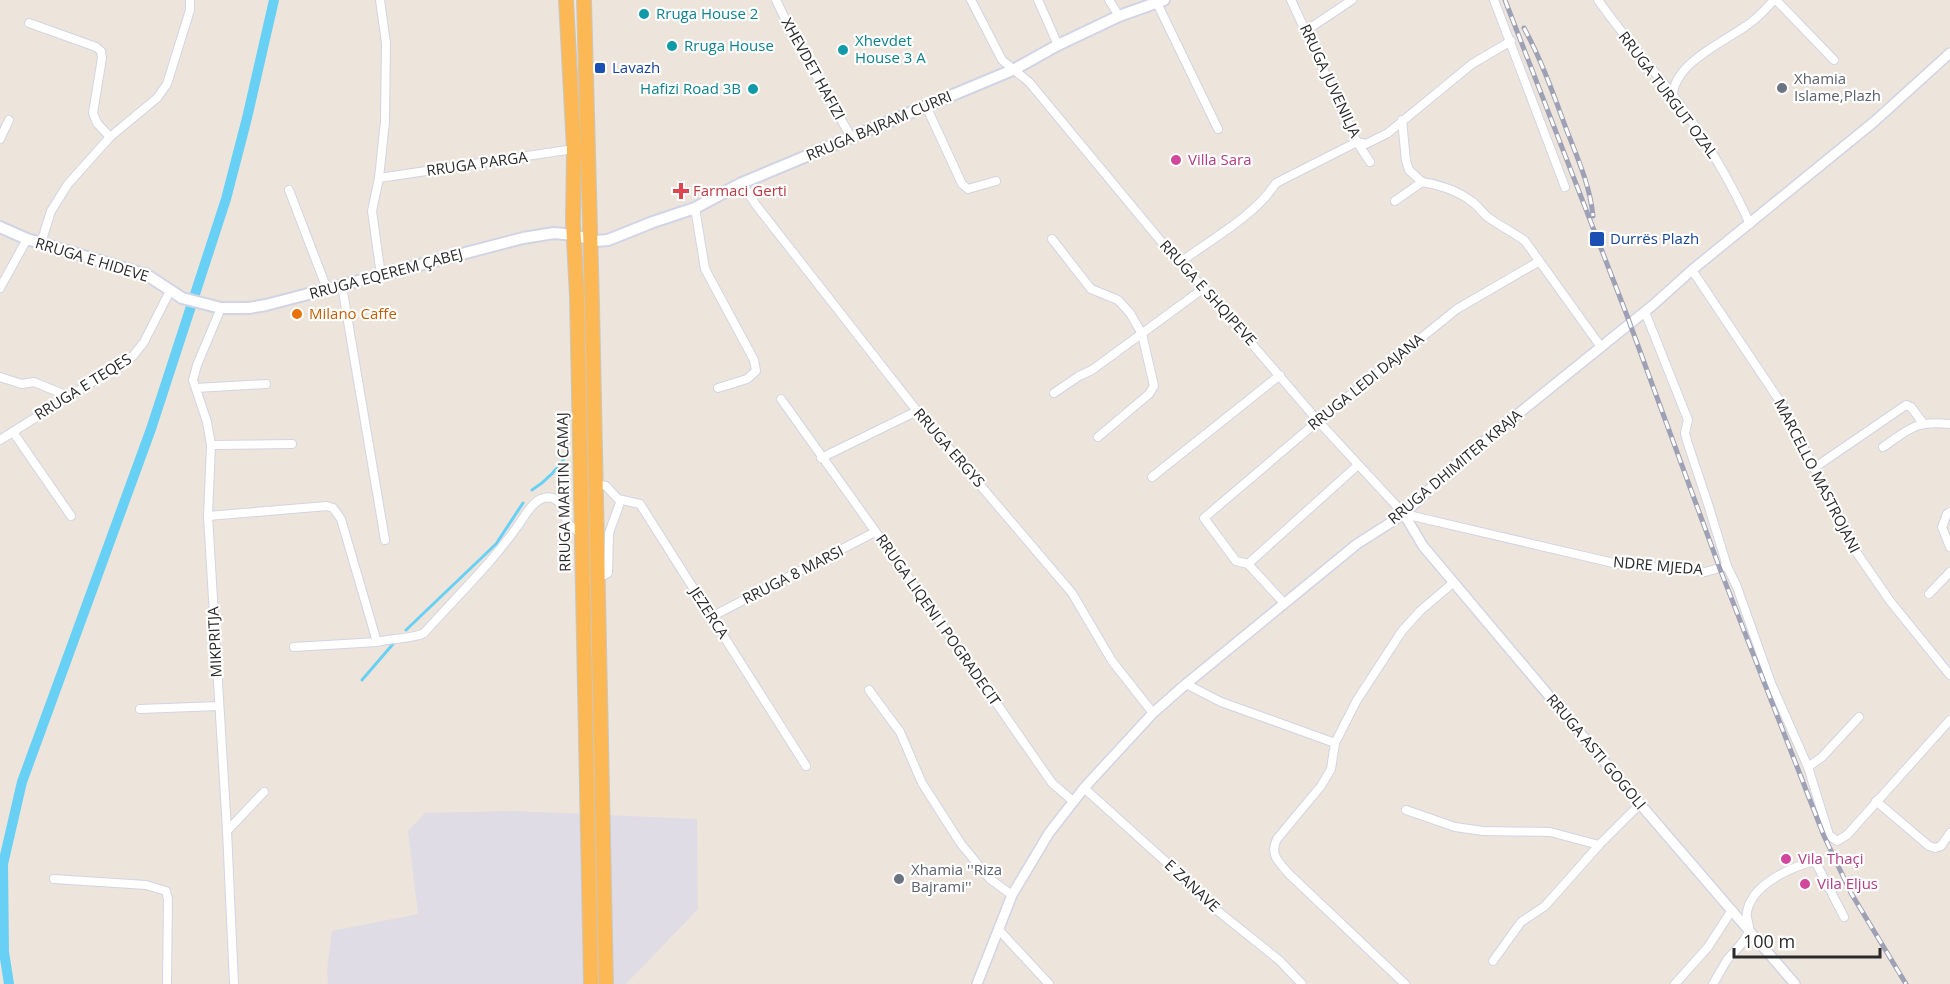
<svg xmlns="http://www.w3.org/2000/svg" width="1950" height="984" font-family="'Open Sans',sans-serif">
  <rect width="100%" height="100%" fill="#ede5db"/>
  <path fill="#dfdce5" d="M 513,811 L 697,819 L 698,909 L 626,984 L 328,984 L 327,970 L 332,931 L 418,914 L 408,831 L 425,813 Z"/>
  <g fill="none" stroke-linecap="round" stroke-linejoin="round">
    <g stroke="#69d0f5" stroke-width="3">
      <path d="M 532,490 C 548,480 558,469 568,453"/>
      <path d="M 406,630 L 496,544 L 523,503"/>
      <path d="M 362,680 L 393,644"/>
    </g>
    <path stroke="#69d0f5" stroke-width="10" d="M 9,984 L 4,952 L 3,864 L 22,782 L 151,429 L 226,199 L 247,118 L 274,0"/>
    <defs>
      <g id="minor">
        <path d="M 380,0 L 386,43 L 385,121 L 379,178 L 372,211 L 381,275"/>
        <path d="M 776,0 L 792,33 L 851,137"/>
        <path d="M 971,0 L 1002,60 L 1029,82 L 1179,263 L 1204,288 L 1318,421 L 1404,514 L 1618,564 L 1705,572 L 1727,566"/>
        <path d="M 1038,0 L 1058,45"/>
        <path d="M 1109,0 L 1119,16"/>
        <path d="M 1291,0 L 1357,142 L 1370,162"/>
        <path d="M 1494,0 L 1565,187"/>
        <path d="M 1598,0 C 1621,33 1648,63 1672,94 C 1703,135 1729,178 1750,224"/>
        <path d="M 1776,0 L 1834,60"/>
        <path d="M 1157,3 L 1218,129"/>
        <path d="M 29,23 L 96,47 L 101,51 L 102,58 L 93,113 L 97,123 L 110,137"/>
        <path d="M 1307,30 L 1352,0"/>
        <path d="M 1673,95 C 1674,64 1723,42 1746,26 C 1757,19 1765,10 1774,0"/>
        <path d="M 926,106 L 962,184 L 968,189 L 996,181"/>
        <path d="M 1402,120 L 1406,161 L 1409,170 L 1422,182"/>
        <path d="M 0,139 L 9,120"/>
        <path d="M 379,178 L 574,149"/>
        <path d="M 742,183 L 756,205 L 917,411 L 1072,593 L 1112,661 L 1153,713"/>
        <path d="M 289,190 L 327,289"/>
        <path d="M 1395,201 L 1422,182 C 1438,184 1458,191 1471,201 C 1478,205 1482,213 1489,218 C 1500,226 1513,232 1525,241 L 1601,347"/>
        <path d="M 695,208 L 705,269 L 754,360 L 756,371 L 747,379 L 718,388"/>
        <path d="M 1052,239 L 1091,289 L 1118,300 L 1130,313 L 1142,334 L 1154,386 L 1149,394 L 1098,437"/>
        <path d="M 41,243 L 51,211 L 68,184 L 110,137 L 157,98 L 167,84 L 190,10 L 190,0"/>
        <path d="M 1179,263 C 1209,241 1257,214 1276,183 L 1357,142 L 1366,144 L 1388,133 L 1472,64 L 1511,41"/>
        <path d="M 1692,270 L 1781,403 L 1857,553 L 1890,601 L 1950,675"/>
        <path d="M 342,286 L 385,540"/>
        <path d="M 0,288 L 27,239"/>
        <path d="M 221,308 L 197,365 L 193,380 L 207,422 L 211,445 L 208,516 L 227,831 L 234,984"/>
        <path d="M 1645,312 L 1688,420 L 1685,433 L 1687,441 L 1708,504 L 1727,566 L 1737,587 L 1771,683 L 1808,767 L 1829,835 L 1837,841 L 1847,835 L 1950,720"/>
        <path d="M 0,377 L 22,384 L 34,382 L 68,396"/>
        <path d="M 196,388 L 266,384"/>
        <path d="M 1054,393 L 1079,376 L 1092,370 L 1204,288"/>
        <path d="M 781,399 L 940,622 L 1052,783 L 1073,801"/>
        <path d="M 13,432 L 71,516"/>
        <path d="M 0,440 L 133,356 L 144,342 L 170,291"/>
        <path d="M 211,445 L 292,444"/>
        <path d="M 1883,447 C 1910,429 1915,420 1950,424"/>
        <path d="M 821,458 L 917,411"/>
        <path d="M 1814,468 L 1906,405 L 1911,407 L 1923,423"/>
        <path d="M 1152,477 L 1280,375"/>
        <path d="M 596,484 L 606,486 L 618,499 L 640,504 L 806,766"/>
        <path d="M 1950,512 L 1947,514 L 1942,527 L 1950,547"/>
        <path d="M 208,516 L 327,506 L 333,508 L 341,519 L 377,642"/>
        <path d="M 1248,564 L 1358,465"/>
        <path d="M 597,579 L 608,573 L 609,533 L 621,500"/>
        <path d="M 1929,594 L 1950,572"/>
        <path d="M 1284,603 L 1248,564 L 1236,561 L 1204,518 L 1318,421 L 1457,309 L 1538,262"/>
        <path d="M 711,617 L 875,532"/>
        <path d="M 294,647 L 377,642 C 391,638 414,639 424,633 C 455,598 490,565 517,527 C 524,518 530,504 541,499 C 559,492 564,510 567,523 L 581,534"/>
        <path d="M 1186,684 L 1221,702 L 1335,743"/>
        <path d="M 869,690 L 900,732 L 922,783 L 961,844 L 990,879 L 1012,895"/>
        <path d="M 140,709 L 219,706"/>
        <path d="M 1808,767 L 1822,757 L 1859,717"/>
        <path d="M 1084,788 L 1175,870 L 1209,904 L 1279,960 L 1302,984"/>
        <path d="M 1876,801 L 1929,846 L 1935,848 L 1941,846 L 1950,833"/>
        <path d="M 1406,810 L 1455,827 L 1483,831 L 1550,832 L 1599,845"/>
        <path d="M 227,831 L 264,792"/>
        <path d="M 54,879 L 146,885 L 166,891 L 168,899 L 167,984"/>
        <path d="M 999,930 L 1049,984"/>
        <path d="M 1493,961 L 1521,922 L 1545,906 L 1599,845 L 1640,804"/>
        <path d="M 1405,984 L 1289,874 C 1279,862 1269,855 1277,839 L 1321,786 L 1331,769 L 1335,743 L 1357,700 L 1402,631 L 1420,611 L 1454,582"/>
        <path d="M 1675,984 L 1708,947 L 1732,910"/>
        <path d="M 1713,984 C 1718,976 1722,968 1727,960 C 1734,951 1747,941 1749,930 C 1750,924 1745,917 1747,912 C 1752,884 1791,867 1815,861 L 1844,917"/>
      </g>
      <g id="tertiary">
        <path d="M 1404,514 L 1423,546 L 1640,804 L 1795,984"/>
        <path d="M 977,984 L 1012,895 L 1049,833 L 1084,788 L 1153,713 L 1186,684 L 1357,544 L 1404,514 L 1456,464 L 1653,305 L 1692,270 L 1875,121 L 1950,53"/>
      </g>
      <path id="secondary" d="M 0,227 L 27,239 L 147,275 L 182,298 L 221,308 L 249,308 L 266,305 L 523,238 L 554,233 L 574,235 L 596,241 L 608,240 L 653,222 L 695,208 L 742,183 L 1015,69 L 1058,45 L 1119,16 L 1164,0"/>
      <g id="trunk">
        <path d="M 566,0 L 574,149 L 573,222 L 577,296 L 591,984"/>
        <path d="M 584,0 L 592,304 L 606,984"/>
      </g>
    </defs>
    <use href="#minor" stroke="#d1d4e4" stroke-width="10"/>
    <use href="#tertiary" stroke="#d1d4e4" stroke-width="12"/>
    <use href="#secondary" stroke="#d1d4e4" stroke-width="14"/>
    <use href="#trunk" stroke="#c8c8c8" stroke-width="16"/>
    <use href="#minor" stroke="#fff" stroke-width="8"/>
    <use href="#tertiary" stroke="#fff" stroke-width="9"/>
    <use href="#secondary" stroke="#fff" stroke-width="10"/>
    <use href="#trunk" stroke="#fcb855" stroke-width="14"/>
    <defs>
      <g id="rail">
        <path d="M 1505,0 L 1626,313 L 1720,569 L 1824,836 L 1851,893 L 1906,984"/>
        <path d="M 1524,28 C 1542,61 1554,96 1567,131 C 1578,159 1590,186 1593,216"/>
      </g>
    </defs>
    <use href="#rail" stroke="#9ea1b6" stroke-width="5"/>
    <use href="#rail" stroke="#fff" stroke-width="3" stroke-dasharray="9" stroke-linecap="butt"/>
  </g>
  <g fill="#0f9aa8" stroke="#fff" stroke-width="2">
    <circle cx="644" cy="14" r="6"/>
    <circle cx="672" cy="46" r="6"/>
    <circle cx="843" cy="50" r="6"/>
    <circle cx="753" cy="89" r="6"/>
  </g>
  <g fill="#1a4fb4" stroke="#fff" stroke-width="2">
    <rect x="594" y="62" width="12" height="12" rx="3"/>
    <rect x="1589" y="231" width="16" height="16" rx="3"/>
  </g>
  <g fill="#6b7280" stroke="#fff" stroke-width="2">
    <circle cx="1782" cy="88" r="6"/>
    <circle cx="899" cy="879" r="6"/>
  </g>
  <g fill="#d1479c" stroke="#fff" stroke-width="2">
    <circle cx="1176" cy="160" r="6"/>
    <circle cx="1786" cy="859" r="6"/>
    <circle cx="1805" cy="884" r="6"/>
  </g>
  <path fill="#e0444e" stroke="#fff" stroke-width="2" d="M678 182h6v6h6v6h-6v6h-6v-6h-6v-6h6z"/>
  <circle fill="#e8710a" stroke="#fff" stroke-width="2" cx="297" cy="314" r="6"/>
  <g text-anchor="middle" stroke-width="4.5" stroke-linejoin="round" paint-order="stroke">
    <g font-size="15" fill="#0d838f" stroke="#fff" text-anchor="start">
      <text x="656" y="19">Rruga House 2</text>
      <text x="855" y="46">Xhevdet<tspan x="855" dy="17">House 3 A</tspan></text>
      <text x="684" y="51">Rruga House</text>
      <text x="741" y="94" text-anchor="end">Hafizi Road 3B</text>
    </g>
    <g font-size="15" fill="#164399" stroke="#fff" text-anchor="start">
      <text x="612" y="73">Lavazh</text>
      <text x="1610" y="244">Durrës Plazh</text>
    </g>
    <g font-size="15" fill="#2a2a2a" stroke="#fff">
      <text transform="translate(813 69) rotate(61)" y="5">XHEVDET HAFIZI</text>
      <text transform="translate(1330 81) rotate(65)" y="5">RRUGA JUVENILJA</text>
      <text transform="translate(1668 95) rotate(53)" y="5">RRUGA TURGUT OZAL</text>
      <text transform="translate(879 126) rotate(-23)" y="5">RRUGA BAJRAM CURRI</text>
      <text transform="translate(477 164) rotate(-8)" y="5">RRUGA PARGA</text>
      <text transform="translate(92 260) rotate(17)" y="5">RRUGA E HIDEVE</text>
      <text transform="translate(386 274) rotate(-15)" y="5">RRUGA EQEREM ÇABEJ</text>
      <text transform="translate(1208 293) rotate(48)" y="5">RRUGA E SHQIPEVE</text>
      <text transform="translate(1366 382) rotate(-39)" y="5">RRUGA LEDI DAJANA</text>
      <text transform="translate(83 387) rotate(-32)" y="5">RRUGA E TEQES</text>
      <text transform="translate(949 448) rotate(49)" y="5">RRUGA ERGYS</text>
      <text transform="translate(1455 467) rotate(-40)" y="5">RRUGA DHIMITER KRAJA</text>
      <text transform="translate(1817 476) rotate(63)" y="5">MARCELLO MASTROJANI</text>
      <text transform="translate(564 492) rotate(-91)" y="5">RRUGA MARTIN CAMAJ</text>
      <text transform="translate(1658 566) rotate(5)" y="5">NDRE MJEDA</text>
      <text transform="translate(793 575) rotate(-27)" y="5">RRUGA 8 MARSI</text>
      <text transform="translate(709 613) rotate(57)" y="5">JEZERCA</text>
      <text transform="translate(938 620) rotate(55)" y="5">RRUGA LIQENI I POGRADECIT</text>
      <text transform="translate(215 642) rotate(-93)" y="5">MIKPRITJA</text>
      <text transform="translate(1596 752) rotate(50)" y="5">RRUGA ASTI GOGOLI</text>
      <text transform="translate(1192 886) rotate(43)" y="5">E ZANAVE</text>
    </g>
    <g font-size="15" fill="#5b616d" stroke="#fff" text-anchor="start">
      <text x="1794" y="84">Xhamia<tspan x="1794" dy="17">Islame,Plazh</tspan></text>
      <text x="911" y="875">Xhamia ''Riza<tspan x="911" dy="17">Bajrami''</tspan></text>
    </g>
    <g font-size="15" fill="#b23c85" stroke="#fff" text-anchor="start">
      <text x="1188" y="165">Villa Sara</text>
      <text x="1798" y="864">Vila Thaçi</text>
      <text x="1817" y="889">Vila Eljus</text>
    </g>
    <g font-size="15" fill="#be3a42" stroke="#fff" text-anchor="start">
      <text x="693" y="196">Farmaci Gerti</text>
    </g>
    <g font-size="15" fill="#c56008" stroke="#fff" text-anchor="start">
      <text x="309" y="319">Milano Caffe</text>
    </g>
  </g>
  <path d="M1734 948v9h146v-9" fill="none" stroke="#2a2a2a" stroke-width="3"/>
  <text x="1743" y="948" font-size="18" fill="#2a2a2a" stroke="#ffffff" stroke-width="4.5" paint-order="stroke">100 m</text>
</svg>
